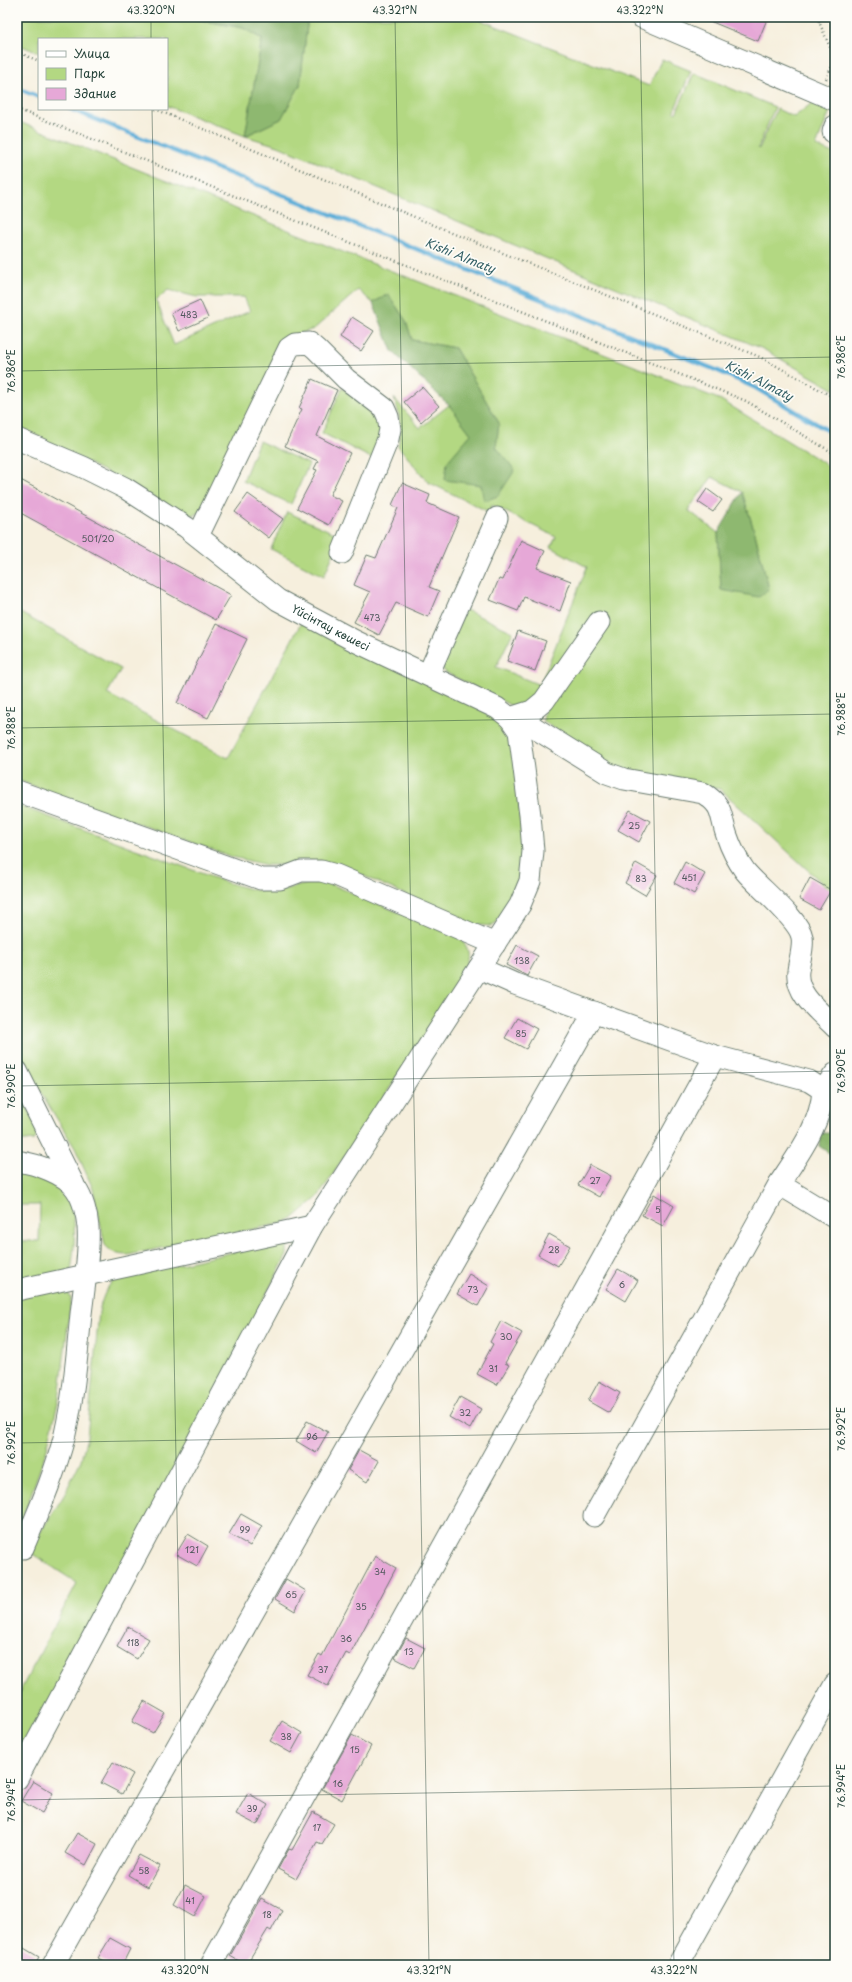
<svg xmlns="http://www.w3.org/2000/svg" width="852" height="1982" font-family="'Playpen Sans',sans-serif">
  <rect width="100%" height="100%" fill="#fdfcf7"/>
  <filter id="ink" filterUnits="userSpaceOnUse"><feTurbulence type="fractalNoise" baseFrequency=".025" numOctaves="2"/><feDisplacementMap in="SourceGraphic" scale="8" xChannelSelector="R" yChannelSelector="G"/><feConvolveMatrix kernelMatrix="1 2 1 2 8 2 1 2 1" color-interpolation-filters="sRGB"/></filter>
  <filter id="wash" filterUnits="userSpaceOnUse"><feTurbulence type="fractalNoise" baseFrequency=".012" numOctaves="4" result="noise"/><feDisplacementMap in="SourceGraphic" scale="16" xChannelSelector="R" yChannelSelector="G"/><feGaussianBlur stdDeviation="0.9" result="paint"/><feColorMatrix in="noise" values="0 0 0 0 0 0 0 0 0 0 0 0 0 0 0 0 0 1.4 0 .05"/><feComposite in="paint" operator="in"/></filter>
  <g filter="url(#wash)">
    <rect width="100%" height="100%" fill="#f6efdd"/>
    <g fill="#b3d882" stroke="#698a5b" fill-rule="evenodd">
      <path d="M 17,17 L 184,17 L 243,28 L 262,39 L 245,136 L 281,119 L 300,85 L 308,17 L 473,17 L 649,86 L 662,59 L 691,71 L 674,111 L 676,113 L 694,73 L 775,107 L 758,148 L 759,149 L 777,109 L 794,117 L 816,100 L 832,106 L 816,146 L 835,154 L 835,390 L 763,349 L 278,146 L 245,136 L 167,106 L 167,39 L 39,39 L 39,53 L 17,44 Z"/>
      <path d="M 17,121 L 333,248 L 721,400 L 835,470 L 835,895 L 720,789 L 614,770 L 543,721 L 547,691 L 520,707 L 512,706 L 445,672 L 441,666 L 464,609 L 513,632 L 496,667 L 540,685 L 587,567 L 551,547 L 556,537 L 492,505 L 489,512 L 428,482 L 398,446 C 402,428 400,415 394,398 L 420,428 L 449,405 L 471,434 L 448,462 L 481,485 L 484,501 L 496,447 L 499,423 L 455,348 L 412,340 L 406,321 L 388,294 L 373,303 L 358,290 L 314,329 L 292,336 L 201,511 L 194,515 L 186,515 L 17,425 ZM 168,290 L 197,297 L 244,297 L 250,311 L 174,345 L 156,300 ZM 712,477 L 742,492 L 754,530 L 769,589 L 721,589 L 718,533 L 688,510 Z"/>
      <path d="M 342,388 L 368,405 L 383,423 L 375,460 L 322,433 Z"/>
      <path d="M 259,441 L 309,464 L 291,504 L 243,481 Z"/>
      <path d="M 287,512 L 341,536 L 324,576 L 271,549 Z"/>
      <path d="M 17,611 L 121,669 L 107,694 L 228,758 L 301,623 L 491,714 L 502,724 L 511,737 L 515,754 L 523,854 L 521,876 L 512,896 L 497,922 L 491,926 L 470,924 L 342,866 L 324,862 L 305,861 L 286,865 L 267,865 L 232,857 L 17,780 Z"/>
      <path d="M 17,805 L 225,882 L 254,890 L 277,891 L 315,882 L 333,885 L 460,938 C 476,954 466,968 457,986 L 318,1197 L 296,1216 L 283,1223 L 128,1255 C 118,1255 112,1253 105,1245 L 93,1189 L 75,1148 L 17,1054 Z"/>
      <path d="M 17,1087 L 40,1133 L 34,1140 L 17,1142 Z"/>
      <path d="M 17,1171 C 31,1173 47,1176 58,1184 C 80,1201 75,1246 71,1270 L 17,1285 L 17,1241 L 39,1241 L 40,1205 L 17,1205 Z"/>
      <path d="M 283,1241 L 287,1243 L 287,1255 L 17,1766 L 17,1697 L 77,1583 L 28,1551 L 63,1497 L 81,1460 L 87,1437 L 99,1312 C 102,1299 105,1290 114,1279 Z"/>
      <path d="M 66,1288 L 71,1299 L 59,1399 L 46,1452 L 17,1534 L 17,1295 Z"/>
    </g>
    <g fill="#8eb870" stroke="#567a52">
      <path d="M 184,17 L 308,17 L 300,85 L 281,119 L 245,136 L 262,39 L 243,28 Z"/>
      <path d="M 388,294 L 406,321 L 412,340 L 455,348 L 499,423 L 496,447 L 515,470 L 498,496 L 484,501 L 481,485 L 445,480 L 447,462 L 471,434 L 449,405 L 392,351 L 373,303 Z"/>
      <path d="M 742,492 L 754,530 L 769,589 L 759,597 L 721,590 L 718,533 Z"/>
      <path d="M 821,1133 L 835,1133 L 835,1157 L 819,1146 Z"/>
    </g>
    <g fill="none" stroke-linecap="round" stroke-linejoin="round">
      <g stroke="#5daed8" stroke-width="4.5">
        <path d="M 17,88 L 39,97"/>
        <path d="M 70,109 L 716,370 L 756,388 L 835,435"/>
      </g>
    </g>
    <g id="blocks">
      <g fill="#e6a8d7">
        <path d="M 700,17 L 768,17 L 758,41 Z"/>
        <path d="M 200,300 L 208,318 L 179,331 L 171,313 Z"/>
        <path d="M 352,317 L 374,331 L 361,351 L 340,337 Z"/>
        <path d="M 312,379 L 337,390 L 317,436 L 350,453 L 330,495 L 342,501 L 329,525 L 297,508 L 317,470 L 314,469 L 318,461 L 285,446 L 302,409 L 299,408 Z"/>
        <path d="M 422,387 L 439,406 L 421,422 L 404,402 Z"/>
        <path d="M 17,478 L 231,595 L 216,620 L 17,511 Z"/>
        <path d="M 402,483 L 430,495 L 427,503 L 459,517 L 429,587 L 439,591 L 428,617 L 396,603 L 379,635 L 354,622 L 370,592 L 354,585 L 367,555 L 376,558 L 398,508 L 392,505 Z"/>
        <path d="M 707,489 L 722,500 L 713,512 L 698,502 Z"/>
        <path d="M 248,494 L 283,519 L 269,538 L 235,512 Z"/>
        <path d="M 521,540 L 545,551 L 537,568 L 571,581 L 560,611 L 524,597 L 518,611 L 490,600 L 499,579 L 503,580 Z"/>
        <path d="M 216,624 L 247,639 L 208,718 L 177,703 Z"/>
        <path d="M 518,631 L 546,641 L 535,671 L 507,661 Z"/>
        <path d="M 630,810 L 650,821 L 639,842 L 618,830 Z"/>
        <path d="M 685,862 L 705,874 L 694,894 L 674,883 Z"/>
        <path d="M 636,863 L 657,875 L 645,895 L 625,883 Z"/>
        <path d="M 810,878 L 831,890 L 819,910 L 799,899 Z"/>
        <path d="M 517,945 L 538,956 L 527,976 L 506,965 Z"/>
        <path d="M 517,1018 L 537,1029 L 526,1049 L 505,1038 Z"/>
        <path d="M 590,1165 L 611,1176 L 599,1197 L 578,1185 Z"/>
        <path d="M 654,1194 L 674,1206 L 663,1226 L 642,1215 Z"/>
        <path d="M 549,1234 L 570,1246 L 558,1266 L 538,1255 Z"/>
        <path d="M 618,1269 L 638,1280 L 626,1301 L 606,1289 Z"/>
        <path d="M 469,1274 L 489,1286 L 478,1306 L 457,1294 Z"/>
        <path d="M 501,1321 L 522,1333 L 505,1363 L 509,1365 L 497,1385 L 477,1374 L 493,1344 L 490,1342 Z"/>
        <path d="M 599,1381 L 620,1393 L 609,1413 L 588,1401 Z"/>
        <path d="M 460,1397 L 481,1409 L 470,1429 L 449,1417 Z"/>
        <path d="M 307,1421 L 328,1432 L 316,1453 L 296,1441 Z"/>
        <path d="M 359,1450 L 379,1461 L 367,1482 L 348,1470 Z"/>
        <path d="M 241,1514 L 262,1526 L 250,1546 L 229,1534 Z"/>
        <path d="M 188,1534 L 208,1546 L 197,1566 L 176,1554 Z"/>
        <path d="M 375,1556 L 396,1568 L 350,1655 L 346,1653 L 328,1686 L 307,1675 L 319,1654 L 322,1656 Z"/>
        <path d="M 286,1579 L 306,1591 L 295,1611 L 275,1599 Z"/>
        <path d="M 128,1627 L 149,1639 L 137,1659 L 117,1647 Z"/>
        <path d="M 406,1638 L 425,1648 L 414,1668 L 395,1658 Z"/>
        <path d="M 144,1701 L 165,1713 L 153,1733 L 132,1722 Z"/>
        <path d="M 282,1721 L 302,1733 L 291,1753 L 270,1741 Z"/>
        <path d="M 352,1735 L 371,1746 L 342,1800 L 322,1789 Z"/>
        <path d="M 113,1762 L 133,1774 L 122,1794 L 101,1783 Z"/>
        <path d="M 33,1781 L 53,1793 L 42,1813 L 21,1801 Z"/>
        <path d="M 248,1793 L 268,1805 L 257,1825 L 236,1814 Z"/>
        <path d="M 313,1812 L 334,1824 L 322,1844 L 317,1842 L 296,1879 L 278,1869 L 289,1849 L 292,1850 Z"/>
        <path d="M 77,1833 L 97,1844 L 86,1865 L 65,1853 Z"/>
        <path d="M 139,1855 L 160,1866 L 148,1887 L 128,1875 Z"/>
        <path d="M 185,1885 L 206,1896 L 195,1917 L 174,1905 Z"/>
        <path d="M 262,1899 L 282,1910 L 271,1931 L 268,1929 L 246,1965 L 230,1956 Z"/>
        <path d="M 110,1938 L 130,1949 L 122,1965 L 111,1965 L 98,1958 Z"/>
        <path d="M 17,1944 L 39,1957 L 34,1965 L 17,1965 Z"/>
      </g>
    </g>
  </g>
  <g filter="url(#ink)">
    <use href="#blocks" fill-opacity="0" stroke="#6a7b6f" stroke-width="1"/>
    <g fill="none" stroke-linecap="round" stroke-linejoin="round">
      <defs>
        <g id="minor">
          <path d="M 641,17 L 835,100"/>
          <path d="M 835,126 L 833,132 L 835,133"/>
          <path id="s1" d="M 17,439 L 83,467 L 125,488 L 186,527 L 278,600 L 355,641 L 497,708 L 510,718 L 519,731 L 530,815 L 533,851 L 530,881 L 520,905 L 479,968 L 515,984 L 715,1056 L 211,1965"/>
          <path d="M 198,536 L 289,348 L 295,344 L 309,343 L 316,349 L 346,379 L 384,408 L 388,417 L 390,429 L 388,439 L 342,553"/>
          <path d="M 599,622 L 544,701 L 532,711 L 510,718 L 530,725 L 607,773 L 624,779 L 703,793 C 725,807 719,814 727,836 C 731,848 737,860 745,871 C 758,887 799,919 802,937 C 804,948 799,961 798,971 C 795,994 820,1012 835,1027"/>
          <path d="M 428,675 L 497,518"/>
          <path d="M 17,791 L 261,879 L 280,879 L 301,871 L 321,871 L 336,875 L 495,944"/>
          <path d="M 715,1056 L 809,1081 L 823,1090 C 821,1125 798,1155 779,1184 L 835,1218"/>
          <path d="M 17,1071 L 74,1185"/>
          <path d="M 823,1090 L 835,1074"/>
          <path d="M 17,1161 C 36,1164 65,1173 76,1189 C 83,1199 87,1215 88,1227 C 90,1253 84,1287 81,1314 C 77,1354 74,1395 65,1434 C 55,1474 39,1510 23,1548"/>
          <path d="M 17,1290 L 312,1226"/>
          <path d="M 594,1516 L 779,1184"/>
          <path d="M 17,1779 L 312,1226 L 479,968"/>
          <path d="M 53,1965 L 594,1012"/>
          <path d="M 678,1965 L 835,1684"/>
        </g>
      </defs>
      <use href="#minor" stroke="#6a7b6f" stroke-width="23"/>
      <g stroke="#6a7b6f" stroke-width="2.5" stroke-dasharray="1 3" stroke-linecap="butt">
        <path d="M 817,17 L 835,59"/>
        <path d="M 819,21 L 828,17"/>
        <path d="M 17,52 L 39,61"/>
        <path d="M 826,79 L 835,59"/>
        <path d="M 17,109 L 746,401 L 835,454"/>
        <path d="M 155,109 L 441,228 L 760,357 L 835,398"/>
      </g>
      <use href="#minor" stroke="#fff" stroke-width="21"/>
    </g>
  </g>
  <path fill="none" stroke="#1f3d34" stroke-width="1" stroke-opacity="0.45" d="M 151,17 L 151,39M 395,17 L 429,1965M 640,17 L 674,1965M 152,109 L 185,1965M 17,371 L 835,357M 17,728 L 835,714M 17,1086 L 835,1071M 17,1443 L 835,1429M 17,1800 L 835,1786"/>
  <g text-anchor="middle" stroke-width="3.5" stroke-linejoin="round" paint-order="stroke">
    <g font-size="9" fill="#51585d">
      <text x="189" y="318">483</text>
      <text x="98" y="542">501/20</text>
      <text x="372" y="621">473</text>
      <text x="634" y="829">25</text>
      <text x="689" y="881">451</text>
      <text x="641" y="882">83</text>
      <text x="522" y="964">138</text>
      <text x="521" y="1037">85</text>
      <text x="595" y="1184">27</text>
      <text x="658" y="1213">5</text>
      <text x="554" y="1253">28</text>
      <text x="622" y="1288">6</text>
      <text x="473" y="1293">73</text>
      <text x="506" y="1340">30</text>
      <text x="493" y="1372">31</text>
      <text x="465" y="1416">32</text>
      <text x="312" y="1440">96</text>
      <text x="245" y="1533">99</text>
      <text x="192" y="1553">121</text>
      <text x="380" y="1575">34</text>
      <text x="291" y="1598">65</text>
      <text x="361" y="1610">35</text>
      <text x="346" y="1642">36</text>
      <text x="133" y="1646">118</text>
      <text x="409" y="1655">13</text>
      <text x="323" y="1673">37</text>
      <text x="286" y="1740">38</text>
      <text x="355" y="1753">15</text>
      <text x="338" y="1787">16</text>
      <text x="252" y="1812">39</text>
      <text x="317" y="1831">17</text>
      <text x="144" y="1874">58</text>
      <text x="190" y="1904">41</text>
      <text x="267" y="1918">18</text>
    </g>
    <g font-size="11" fill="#1f3d34" stroke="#fdfcf7">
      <text dy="4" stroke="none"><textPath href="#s1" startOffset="368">Үйсінтау көшесі</textPath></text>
    </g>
    <g font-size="12" font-style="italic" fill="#325f65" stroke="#fdfcf7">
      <text transform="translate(460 256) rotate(22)" y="4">Kіshі Almaty</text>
      <text transform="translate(759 381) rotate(27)" y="4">Kіshі Almaty</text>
    </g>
  </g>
  <rect width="852" height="1982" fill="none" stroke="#fdfcf7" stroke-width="44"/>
  <rect x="38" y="38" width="130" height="72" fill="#fdfcf7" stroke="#a4b0a9"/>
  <rect x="46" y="51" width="20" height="6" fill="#ffffff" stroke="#a4b0a9"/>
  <text x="74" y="58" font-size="12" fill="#1f3d34">Улица</text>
  <rect x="46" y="68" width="20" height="12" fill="#b3d882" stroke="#a4b0a9"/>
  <text x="74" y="78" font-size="12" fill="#1f3d34">Парк</text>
  <rect x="46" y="88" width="20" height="12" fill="#e6a8d7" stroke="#a4b0a9"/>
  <text x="74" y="98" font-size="12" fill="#1f3d34">Здание</text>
  <rect x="22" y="22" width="808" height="1938" fill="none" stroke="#1f3d34" stroke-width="1.5"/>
  <g font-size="10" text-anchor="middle" fill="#1f3d34">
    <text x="151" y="14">43.320°N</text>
    <text x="395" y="14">43.321°N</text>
    <text x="640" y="14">43.322°N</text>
    <text transform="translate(841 357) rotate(-90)" y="4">76.986°E</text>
    <text transform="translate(11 371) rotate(-90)" y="4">76.986°E</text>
    <text transform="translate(841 714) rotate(-90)" y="4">76.988°E</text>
    <text transform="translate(11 728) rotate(-90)" y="4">76.988°E</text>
    <text transform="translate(841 1071) rotate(-90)" y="4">76.990°E</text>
    <text transform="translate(11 1086) rotate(-90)" y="4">76.990°E</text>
    <text transform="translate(841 1429) rotate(-90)" y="4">76.992°E</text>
    <text transform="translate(11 1443) rotate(-90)" y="4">76.992°E</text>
    <text transform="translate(841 1786) rotate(-90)" y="4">76.994°E</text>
    <text transform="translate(11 1800) rotate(-90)" y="4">76.994°E</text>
    <text x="185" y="1974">43.320°N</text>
    <text x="429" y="1974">43.321°N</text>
    <text x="674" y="1974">43.322°N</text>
  </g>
</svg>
